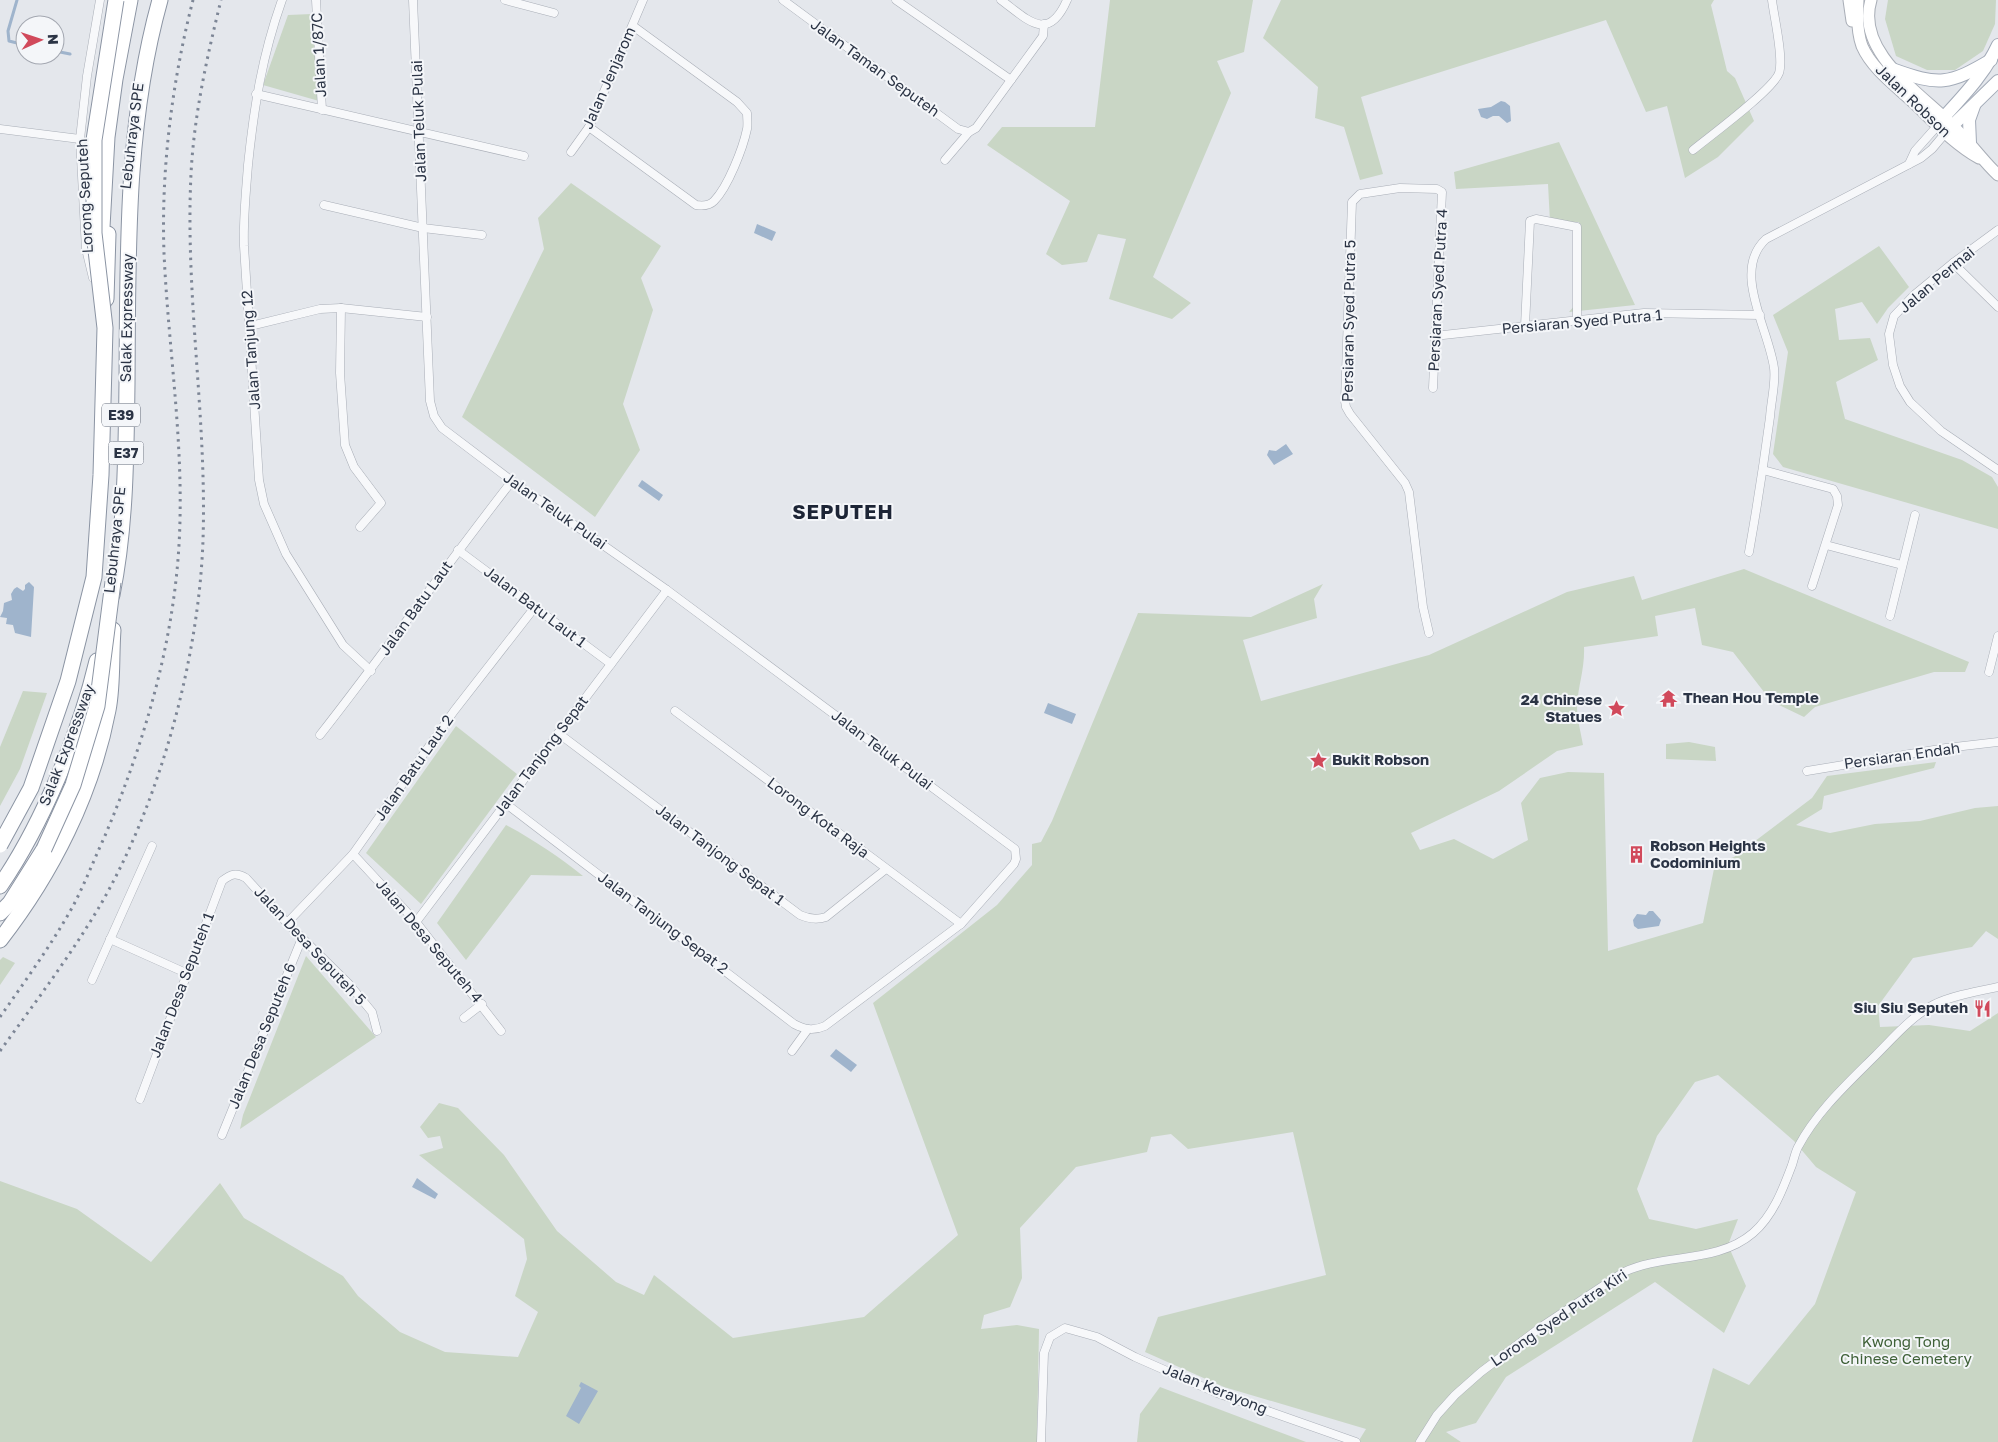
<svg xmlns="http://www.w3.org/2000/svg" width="1998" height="1442" font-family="'Golos Text',sans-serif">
  <rect width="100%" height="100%" fill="#e4e7ec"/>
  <g fill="#c9d6c5">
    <path d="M 1110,0 L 1253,0 L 1244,52 L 1217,61 L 1231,93 L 1153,277 L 1191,303 L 1172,319 L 1109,299 L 1126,239 L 1098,234 L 1087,262 L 1062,265 L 1046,254 L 1070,201 L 987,145 L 1002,127 L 1095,127 Z"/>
    <path d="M 1281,0 L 1714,0 L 1711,5 L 1727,71 L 1735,78 L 1754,121 L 1718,157 L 1685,178 L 1667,106 L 1646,112 L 1606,20 L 1361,97 L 1383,174 L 1360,180 L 1344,127 L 1315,118 L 1318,87 L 1263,38 Z"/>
    <path d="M 1888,0 L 1996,0 L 1995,24 L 1983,51 L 1955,70 L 1927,70 L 1896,56 L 1885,19 Z"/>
    <path d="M 312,14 L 319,101 L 263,85 L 288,15 Z"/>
    <path d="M 1559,142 L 1635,305 L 1569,312 L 1580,299 L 1579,222 L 1550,222 L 1548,184 L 1456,189 L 1454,172 Z"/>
    <path d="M 571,183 L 661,246 L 641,278 L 653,310 L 623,404 L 640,450 L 595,517 L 462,417 L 544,249 L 538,218 Z"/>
    <path d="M 1879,246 L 1909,287 L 1888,308 L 1877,324 L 1862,302 L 1835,309 L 1839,340 L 1870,338 L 1878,360 L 1836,382 L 1845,419 L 1962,460 L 1992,477 L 1998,487 L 1998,529 L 1783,467 L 1773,454 L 1788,352 L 1773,315 Z"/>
    <path d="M 1744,569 L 1969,662 L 1965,672 L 1934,672 L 1815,707 L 1804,717 L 1771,701 L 1733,652 L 1702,645 L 1695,608 L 1655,616 L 1658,636 L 1584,647 C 1585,668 1578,686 1577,706 C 1577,719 1581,733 1583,745 L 1557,751 L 1499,791 L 1411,833 L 1420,850 L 1454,839 L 1493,859 L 1528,840 L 1521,803 L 1540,778 L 1568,772 L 1604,773 L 1608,951 L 1703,923 L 1715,864 L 1734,857 L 1812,798 L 1827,776 L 1936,762 L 1934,768 L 1824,796 L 1822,809 L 1796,825 L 1830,833 L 1875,824 L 1920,821 L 1975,808 L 1998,806 L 1998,939 L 1986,931 L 1972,947 L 1913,958 L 1878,1006 L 1880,1027 L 1929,1025 L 1970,1031 L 1998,1013 L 1998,1442 L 1692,1442 L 1713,1368 L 1749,1385 L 1815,1304 L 1856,1192 L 1816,1167 L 1794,1141 L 1718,1075 L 1695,1082 L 1657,1136 L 1637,1189 L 1649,1219 L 1696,1229 L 1738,1219 L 1728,1245 L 1746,1286 L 1724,1333 L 1655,1282 L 1506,1377 L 1476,1423 L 1446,1432 L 1461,1442 L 1358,1442 L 1366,1429 L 1224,1387 L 1145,1352 L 1158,1317 L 1326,1275 L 1293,1132 L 1188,1149 L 1171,1134 L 1151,1137 L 1147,1152 L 1076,1167 L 1020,1228 L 1022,1278 L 1010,1307 L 984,1315 L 981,1329 L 1017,1325 L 1039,1329 L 1037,1442 L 0,1442 L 0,1181 L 77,1209 L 151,1262 L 220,1183 L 244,1218 L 343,1276 L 358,1296 L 400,1332 L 445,1352 L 518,1357 L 538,1312 L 515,1296 L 527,1259 L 524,1239 L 419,1155 L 443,1148 L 440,1136 L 428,1138 L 420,1127 L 439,1103 L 458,1108 L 504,1155 L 557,1231 L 616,1282 L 644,1295 L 654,1275 L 733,1338 L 864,1317 L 958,1235 L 873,1003 L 997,905 L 1032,865 L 1032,844 L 1041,842 L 1052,821 L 1138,613 L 1251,617 L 1323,584 L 1314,599 L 1317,618 L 1243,640 L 1261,701 L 1429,655 L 1567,592 L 1634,576 L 1642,600 Z"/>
    <path d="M 23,691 L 47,693 L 20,769 L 0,806 L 0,747 Z"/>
    <path d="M 456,726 L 517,774 L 421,904 L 366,853 Z"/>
    <path d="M 1689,742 L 1715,747 L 1716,761 L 1666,759 L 1666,744 Z"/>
    <path d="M 506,825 C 534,840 559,857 583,876 L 531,875 L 466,960 L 437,923 Z"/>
    <path d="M 306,956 L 376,1037 L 240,1129 L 243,1115 Z"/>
    <path d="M 3,957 L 15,963 L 0,985 L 0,960 Z"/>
    <path d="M 1160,1387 L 1306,1442 L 1137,1442 L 1140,1414 Z"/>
  </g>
  <g fill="#9fb4cc">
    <path d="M 1501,101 L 1505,102 L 1510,106 L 1511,121 L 1507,123 L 1499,116 L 1493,116 L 1487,119 L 1481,117 L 1478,109 L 1491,107 Z"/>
    <path d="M 757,224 L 776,232 L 772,241 L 754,233 Z"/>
    <path d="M 1286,444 L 1293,454 L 1274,465 L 1267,455 L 1269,450 L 1276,451 Z"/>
    <path d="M 642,480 L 663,495 L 659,501 L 638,486 Z"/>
    <path d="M 29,582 L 34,587 L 31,637 L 15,633 L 13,625 L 6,624 L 7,618 L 0,617 L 3,611 L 4,603 L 12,600 L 11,594 L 14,589 L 17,587 L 23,591 L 25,589 L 25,585 Z"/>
    <path d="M 1048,703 L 1076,714 L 1072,724 L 1044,713 Z"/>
    <path d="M 1649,911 L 1653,911 L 1661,920 L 1659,926 L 1638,929 L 1634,926 L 1633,920 L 1637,914 L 1646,915 Z"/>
    <path d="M 836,1049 L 857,1065 L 851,1072 L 830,1056 Z"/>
    <path d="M 417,1178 L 438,1194 L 435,1199 L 412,1187 Z"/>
    <path d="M 581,1382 L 598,1391 L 579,1424 L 566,1416 L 581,1388 L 579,1386 Z"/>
  </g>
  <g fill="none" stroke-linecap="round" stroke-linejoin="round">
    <g stroke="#9fb4cc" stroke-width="3">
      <path d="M 17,0 L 8,31 L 9,41 L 25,45"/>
      <path d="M 55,51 L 70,54"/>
    </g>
    <defs>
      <g id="street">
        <path d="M 282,0 C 262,56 254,107 248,165 C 246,192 243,219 244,246 L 259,480 L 264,504 L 286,554 L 343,645 L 371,671"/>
        <path d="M 316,0 L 322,110"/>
        <path d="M 413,0 L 430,401 L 434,416 L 442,428 L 512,481 L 667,590 L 1015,849 L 1016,859 L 1014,864 L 961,924 L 825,1026 C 814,1031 805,1030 794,1024 L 505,803"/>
        <path d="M 505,0 L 554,13"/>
        <path d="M 783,0 L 958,129 L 969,132"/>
        <path d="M 896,0 L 1011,80"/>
        <path d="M 1001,0 C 1027,19 1048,44 1067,0"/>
        <path d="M 256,94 L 524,156"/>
        <path d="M 589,127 L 696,205 C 702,206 709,206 714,201 C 728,187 743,148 747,129 C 748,124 747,118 747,113 L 737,102 L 633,26"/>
        <path d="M 0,129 L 80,139"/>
        <path d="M 1693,150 C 1710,136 1773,90 1779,73 C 1784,58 1774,17 1772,0"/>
        <path d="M 571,152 L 589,127 L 643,0"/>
        <path d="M 945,160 L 969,132 L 976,128 L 1043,36 L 1044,24"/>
        <path d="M 1909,164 L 1915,151 L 1939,124"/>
        <path d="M 324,205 L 423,228 L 482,235"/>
        <path d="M 1998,230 L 1953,263 L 1914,295 L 1894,316 L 1889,334 L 1893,365 L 1900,386 L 1910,402 L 1941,431 L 1998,470"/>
        <path d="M 1953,263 L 1998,307"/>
        <path d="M 93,278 L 86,249 L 80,139 L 87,76 L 100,0"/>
        <path d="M 341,308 L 340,373 L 345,445 L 354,467 L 381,503 L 360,527"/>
        <path d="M 250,326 L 320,309 L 341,308 L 427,317"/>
        <path d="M 1525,326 L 1530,221 L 1536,219 L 1577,227 L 1577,321"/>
        <path d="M 1434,336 L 1644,313 L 1760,315"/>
        <path d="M 1763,470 L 1833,489 L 1837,496 L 1838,505 L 1812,586"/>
        <path d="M 1826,545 L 1902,565"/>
        <path d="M 458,550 L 611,664"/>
        <path d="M 1749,552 C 1757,507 1764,462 1770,417 C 1771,401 1776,383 1774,368 C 1769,329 1731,271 1766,239 L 1921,158 L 1932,149 L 1948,130"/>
        <path d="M 1890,616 L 1915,515"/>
        <path d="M 1429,633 L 1423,607 L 1409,492 L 1405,483 L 1350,414 L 1346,407 L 1345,401 L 1352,202 L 1360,194 L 1400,188 L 1437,189 L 1442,192 L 1433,388"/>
        <path d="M 1989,672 L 1998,636"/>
        <path d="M 675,711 L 961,924"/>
        <path d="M 558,733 L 800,915 C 809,919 817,920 826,917 L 886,869"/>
        <path d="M 320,735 C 386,651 447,564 512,481"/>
        <path d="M 1807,771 L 1946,748 L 1998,742"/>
        <path d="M 353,854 L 416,922 L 501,1031"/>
        <path d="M 416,922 L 667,590"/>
        <path d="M 287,923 L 353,854 L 454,711 L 535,607"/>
        <path d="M 110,939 L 186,973"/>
        <path d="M 92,980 L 152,846"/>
        <path d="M 464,1018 L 482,1004"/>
        <path d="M 792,1051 L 808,1029"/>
        <path d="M 140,1099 L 222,881 C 231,874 236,872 246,878 L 287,923 L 349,984 L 372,1012 L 377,1031"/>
        <path d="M 222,1135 L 302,938"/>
        <path d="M 1041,1442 L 1044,1353 L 1050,1337 L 1065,1328 L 1097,1337 L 1135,1357 L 1217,1393 L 1356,1442"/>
        <path d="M 1420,1442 L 1437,1415 L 1455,1395 L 1481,1372 L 1541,1327 L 1624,1272 C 1664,1253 1717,1264 1753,1233 C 1773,1216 1783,1189 1792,1165 C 1794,1159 1795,1153 1798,1147 C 1817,1111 1848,1083 1876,1055 C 1893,1038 1911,1017 1933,1005 C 1950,996 1978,991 1998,987"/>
      </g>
      <g id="secondary">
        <path d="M 1849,0 L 1852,21"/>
        <path d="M 1858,0 C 1857,15 1857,32 1862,46 C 1872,69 1896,86 1914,103 C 1934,122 1954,144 1979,158"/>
        <path d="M 1871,0 C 1855,53 1922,94 1954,127 C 1970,142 1982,160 1998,175"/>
      </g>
      <g id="primary">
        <path d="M 1892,69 C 1939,86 1949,85 1991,60"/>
        <path d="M 1944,117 C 1965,94 1985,73 1998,45"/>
        <path d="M 1953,125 L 1998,81"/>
        <path d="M 1970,143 L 1969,120 L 1974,106"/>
      </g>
      <g id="highway">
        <path d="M 101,245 L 107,137 L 115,79 L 130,0"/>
        <path d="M 106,299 L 108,234"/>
        <path d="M 112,595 C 126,526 126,454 127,384 C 128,255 125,125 160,0"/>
        <path d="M 0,886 C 42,825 80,733 97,661"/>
        <path d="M 0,913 L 10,903 L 44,849"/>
        <path d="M 0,940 C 52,873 92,794 108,710 C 113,685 111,656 113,630"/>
      </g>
    </defs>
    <use href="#street" stroke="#a9aeb7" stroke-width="9"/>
    <use href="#secondary" stroke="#a9aeb7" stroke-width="13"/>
    <use href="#primary" stroke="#a3abb8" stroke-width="14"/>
    <use href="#highway" stroke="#8b94a3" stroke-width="17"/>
    <use href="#street" stroke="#f7f8fa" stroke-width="8"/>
    <use href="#secondary" stroke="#fff" stroke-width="11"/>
    <use href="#primary" stroke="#fff" stroke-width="12"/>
    <use href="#highway" stroke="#fff" stroke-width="15"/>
    <g stroke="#7d8696" stroke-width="3" stroke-dasharray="2.5 5" stroke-linecap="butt">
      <path d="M 0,1017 C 23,984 47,951 68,915 C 82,891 92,864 104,838 C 147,737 178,629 180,519 C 182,430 168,342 164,253 C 161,169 172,82 193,0"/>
      <path d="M 0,1051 C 34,1004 68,959 98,909 C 159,806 199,659 203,540 C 207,418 185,296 191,174 C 194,115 207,57 221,0"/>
    </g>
    <defs>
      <g id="highway-bridge">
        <path d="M 0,845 L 31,788 L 68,681 L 94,577 L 101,475 L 105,328 L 94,233 L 94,140 L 116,0"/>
        <path d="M 44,849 L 73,785 L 97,706 L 113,582"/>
      </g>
    </defs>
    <use href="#highway-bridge" stroke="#8b94a3" stroke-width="17" stroke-linecap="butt"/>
    <use href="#highway-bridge" stroke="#fff" stroke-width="15"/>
  </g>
  <defs>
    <symbol id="temple-bare" viewBox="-9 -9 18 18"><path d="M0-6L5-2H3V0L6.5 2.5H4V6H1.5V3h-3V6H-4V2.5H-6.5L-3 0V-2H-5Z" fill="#d1495b" stroke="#f4f6f9" stroke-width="2.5" paint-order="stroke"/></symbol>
    <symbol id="sight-bare" viewBox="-9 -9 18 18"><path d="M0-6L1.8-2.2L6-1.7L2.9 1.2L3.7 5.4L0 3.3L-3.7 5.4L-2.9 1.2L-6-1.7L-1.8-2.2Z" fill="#d1495b" stroke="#f4f6f9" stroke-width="2.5" paint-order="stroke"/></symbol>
    <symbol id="building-bare" viewBox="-9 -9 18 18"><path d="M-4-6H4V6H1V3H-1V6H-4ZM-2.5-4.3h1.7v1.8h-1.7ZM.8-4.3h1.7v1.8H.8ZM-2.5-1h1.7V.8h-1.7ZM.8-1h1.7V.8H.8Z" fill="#d1495b" stroke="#f4f6f9" stroke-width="2.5" paint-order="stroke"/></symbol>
    <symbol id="restaurant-bare" viewBox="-9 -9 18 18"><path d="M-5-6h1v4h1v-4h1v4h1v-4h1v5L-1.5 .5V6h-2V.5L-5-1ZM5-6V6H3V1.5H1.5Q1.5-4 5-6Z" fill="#d1495b" stroke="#f4f6f9" stroke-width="2.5" paint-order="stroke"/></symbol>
  </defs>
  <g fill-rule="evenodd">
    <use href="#temple-bare" x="1656" y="686" width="25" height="25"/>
    <use href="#sight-bare" x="1604" y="696" width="25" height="25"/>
    <use href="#sight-bare" x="1306" y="748" width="25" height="25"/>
    <use href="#building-bare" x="1624" y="842" width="25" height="25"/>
    <use href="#restaurant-bare" x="1970" y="996" width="25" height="25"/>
  </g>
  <g text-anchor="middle" stroke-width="4" stroke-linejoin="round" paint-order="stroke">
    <g fill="#f4f6f9" stroke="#676e7b" stroke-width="1">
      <rect x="102" y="403.5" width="38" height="23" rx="4"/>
      <rect x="108.5" y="441.5" width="35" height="23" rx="4"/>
    </g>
    <g font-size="14" font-weight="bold" fill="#2b3445">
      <text x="121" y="420">E39</text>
      <text x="126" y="458">E37</text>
    </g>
    <g font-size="15" fill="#2b3445" stroke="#f4f6f9">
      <text transform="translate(319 55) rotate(-93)" y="5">Jalan 1/87C</text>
      <text transform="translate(875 68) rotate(36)" y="5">Jalan Taman Seputeh</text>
      <text transform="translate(609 78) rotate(-66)" y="5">Jalan Jenjarom</text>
      <text transform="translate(1913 101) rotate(44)" y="5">Jalan Robson</text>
      <text transform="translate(419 121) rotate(-92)" y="5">Jalan Teluk Pulai</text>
      <text transform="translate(132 136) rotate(-83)" y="5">Lebuhraya SPE</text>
      <text transform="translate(85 196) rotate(-93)" y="5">Lorong Seputeh</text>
      <text transform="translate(1937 280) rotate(-40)" y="5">Jalan Permai</text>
      <text transform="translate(1438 290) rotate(-87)" y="5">Persiaran Syed Putra 4</text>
      <text transform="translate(127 318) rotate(-89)" y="5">Salak Expressway</text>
      <text transform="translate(1349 321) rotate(-89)" y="5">Persiaran Syed Putra 5</text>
      <text transform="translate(1582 322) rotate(-5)" y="5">Persiaran Syed Putra 1</text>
      <text transform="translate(251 350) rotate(-94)" y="5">Jalan Tanjung 12</text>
      <text transform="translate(555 511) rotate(35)" y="5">Jalan Teluk Pulai</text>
      <text transform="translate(115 540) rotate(-84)" y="5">Lebuhraya SPE</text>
      <text transform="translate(535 607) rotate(37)" y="5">Jalan Batu Laut 1</text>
      <text transform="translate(416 608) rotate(-54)" y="5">Jalan Batu Laut</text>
      <text transform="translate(67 745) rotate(-69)" y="5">Salak Expressway</text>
      <text transform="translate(882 750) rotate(37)" y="5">Jalan Teluk Pulai</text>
      <text transform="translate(541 756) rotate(-53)" y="5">Jalan Tanjong Sepat</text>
      <text transform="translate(1902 756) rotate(-8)" y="5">Persiaran Endah</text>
      <text transform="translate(414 768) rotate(-55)" y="5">Jalan Batu Laut 2</text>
      <text transform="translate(818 818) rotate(37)" y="5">Lorong Kota Raja</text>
      <text transform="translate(720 855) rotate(37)" y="5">Jalan Tanjong Sepat 1</text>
      <text transform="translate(663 923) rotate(37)" y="5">Jalan Tanjung Sepat 2</text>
      <text transform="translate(429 941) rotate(50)" y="5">Jalan Desa Seputeh 4</text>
      <text transform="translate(310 946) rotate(47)" y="5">Jalan Desa Seputeh 5</text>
      <text transform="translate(182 985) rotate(-69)" y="5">Jalan Desa Seputeh 1</text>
      <text transform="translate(262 1036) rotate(-68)" y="5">Jalan Desa Seputeh 6</text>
      <text transform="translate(1559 1318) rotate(-34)" y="5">Lorong Syed Putra Kiri</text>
      <text transform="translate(1215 1389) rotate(22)" y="5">Jalan Kerayong</text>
    </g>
    <g font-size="15" font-weight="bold" fill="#2b3445" stroke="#f4f6f9" text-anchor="start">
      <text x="1683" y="703">Thean Hou Temple</text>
      <text x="1602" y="705" text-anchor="end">24 Chinese<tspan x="1602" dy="17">Statues</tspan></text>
      <text x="1332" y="765">Bukit Robson</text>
      <text x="1650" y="851">Robson Heights<tspan x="1650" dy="17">Codominium</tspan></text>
      <text x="1968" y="1013" text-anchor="end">Siu Siu Seputeh</text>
    </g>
    <g font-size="15" fill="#3f6138" stroke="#f4f6f9">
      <text x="1906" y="1347">Kwong Tong<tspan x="1906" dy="17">Chinese Cemetery</tspan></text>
    </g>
    <g font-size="20" font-weight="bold" letter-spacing="1" fill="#1d2536" stroke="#f4f6f9">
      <text x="843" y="519">SEPUTEH</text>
    </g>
  </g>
  <g transform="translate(40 40) rotate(87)"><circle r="24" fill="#f4f6f9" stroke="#a4a8b1"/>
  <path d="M0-4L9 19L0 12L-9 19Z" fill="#d1495b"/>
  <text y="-8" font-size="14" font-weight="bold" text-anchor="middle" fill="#2b3445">N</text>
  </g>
</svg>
